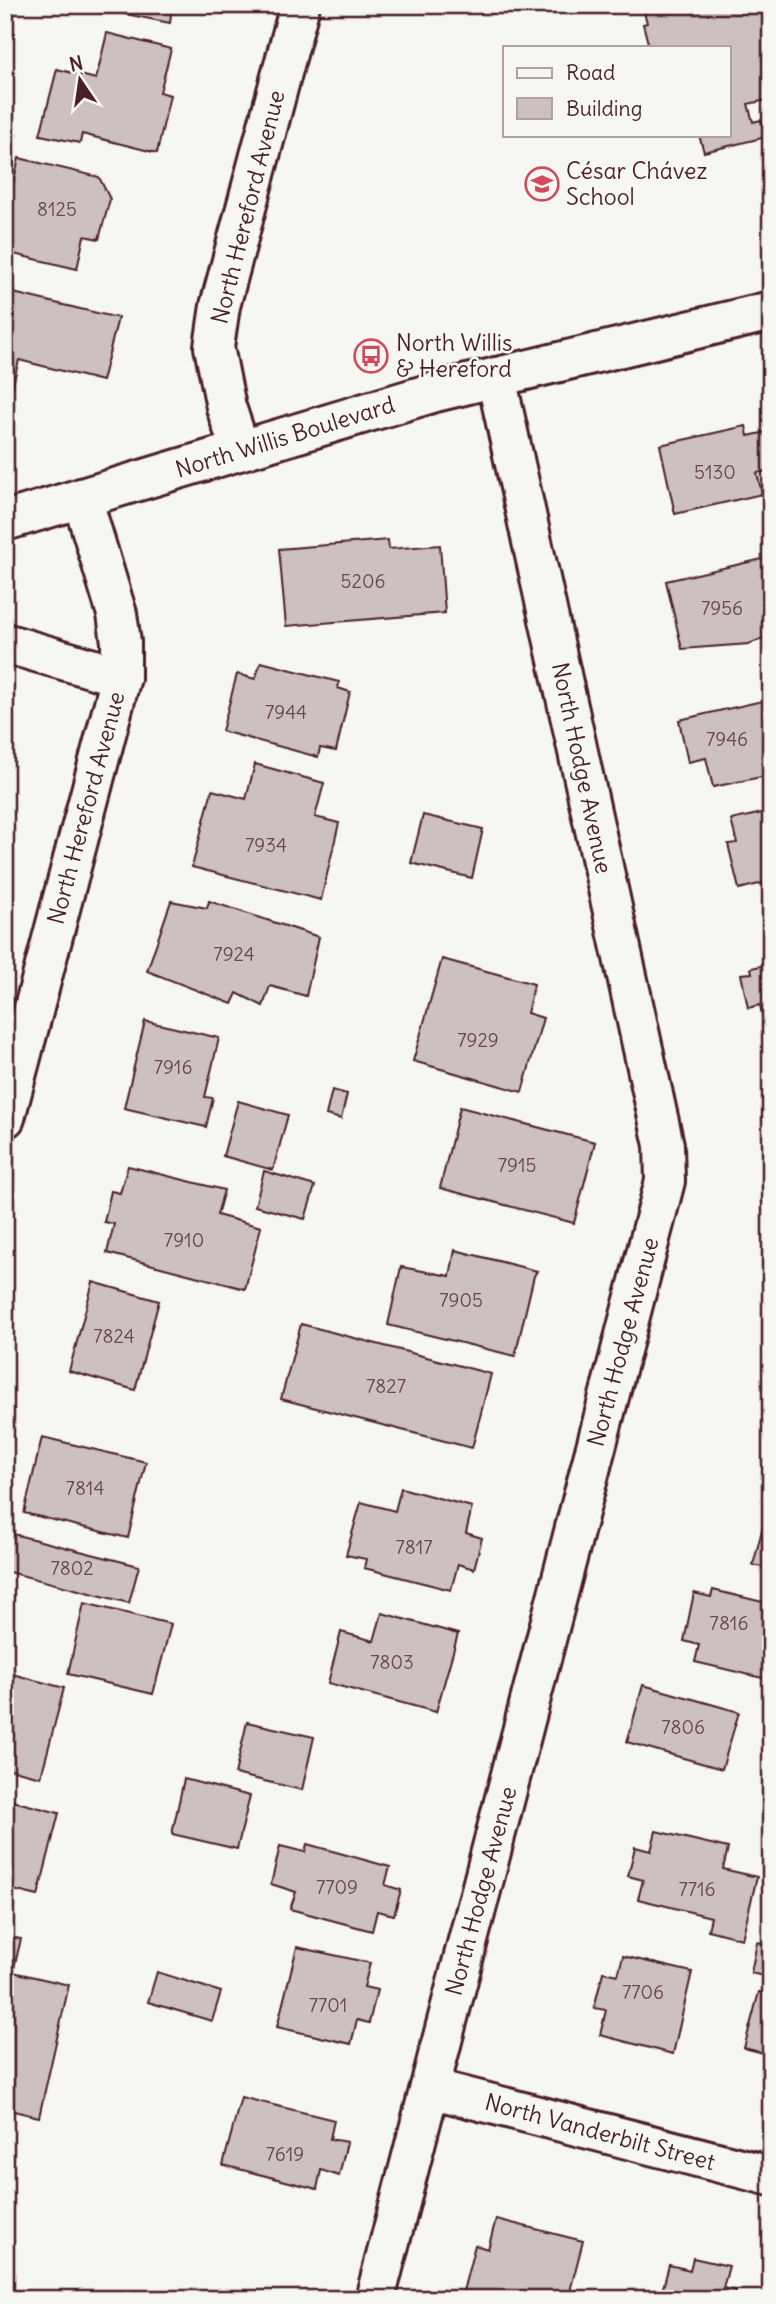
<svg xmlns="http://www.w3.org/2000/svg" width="776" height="2304" font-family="Delius,sans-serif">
  <rect width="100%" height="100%" fill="#f6f6f2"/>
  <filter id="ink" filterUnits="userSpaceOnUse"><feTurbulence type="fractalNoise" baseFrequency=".0143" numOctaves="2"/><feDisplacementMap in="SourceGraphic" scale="14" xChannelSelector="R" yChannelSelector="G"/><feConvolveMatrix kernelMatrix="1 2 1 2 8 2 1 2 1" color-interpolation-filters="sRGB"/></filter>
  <g filter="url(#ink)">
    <g fill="#ccc1c0" stroke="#4a1f2b" stroke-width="2">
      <path d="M 82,5 L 172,5 L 170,23 Z"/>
      <path d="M 642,5 L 771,5 L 771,99 L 748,104 L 753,122 L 761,120 L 766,137 L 704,152 L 699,135 L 729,135 L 729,47 L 649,47 L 643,24 L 647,23 Z"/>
      <path d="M 107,33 L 171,49 L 160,92 L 170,95 L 157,153 L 82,134 L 80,143 L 40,135 L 57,69 L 96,79 Z"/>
      <path d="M 5,131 L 16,135 L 10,154 L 5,152 Z"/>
      <path d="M 19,158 L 99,177 L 110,199 L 99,239 L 84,236 L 77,269 L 5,252 L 5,219 Z"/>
      <path d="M 5,291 L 118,318 L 102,381 L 19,360 L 12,388 L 5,386 Z"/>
      <path d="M 746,426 L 748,436 L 771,431 L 771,470 L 757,473 L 762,494 L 675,514 L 660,445 Z"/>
      <path d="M 388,540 L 389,549 L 440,545 L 445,613 L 286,626 L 279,549 Z"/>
      <path d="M 771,557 L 771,635 L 749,644 L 682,649 L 666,581 Z"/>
      <path d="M 261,662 L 339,682 L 338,688 L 350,692 L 336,751 L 320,748 L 318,757 L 222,731 L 237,674 L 255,679 Z"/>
      <path d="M 771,699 L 771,775 L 713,787 L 706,758 L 688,762 L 679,720 Z"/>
      <path d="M 255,764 L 324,783 L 315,817 L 339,823 L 321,900 L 192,867 L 212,790 L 246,799 Z"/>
      <path d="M 771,811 L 771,893 L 765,894 L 763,883 L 739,889 L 728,844 L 737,843 L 731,820 Z"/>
      <path d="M 423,815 L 483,829 L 472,878 L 411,863 Z"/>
      <path d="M 171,901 L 207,908 L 209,901 L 319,937 L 306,996 L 270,986 L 263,1006 L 237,993 L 232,1004 L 147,971 Z"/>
      <path d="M 442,959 L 534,984 L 527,1013 L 543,1018 L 522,1092 L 413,1061 Z"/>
      <path d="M 771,964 L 771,1038 L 767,1038 L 760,1005 L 748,1008 L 741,974 L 752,973 L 751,968 Z"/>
      <path d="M 145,1021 L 219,1038 L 205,1097 L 213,1098 L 206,1127 L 124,1108 Z"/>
      <path d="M 332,1090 L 347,1094 L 341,1119 L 326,1115 Z"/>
      <path d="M 238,1101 L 288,1115 L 273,1170 L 223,1156 Z"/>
      <path d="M 460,1107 L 595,1142 L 574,1223 L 440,1188 Z"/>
      <path d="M 128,1166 L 224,1190 L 217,1215 L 261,1227 L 245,1289 L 107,1253 L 114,1224 L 104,1222 L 111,1191 L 120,1193 Z"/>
      <path d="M 264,1171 L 315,1186 L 305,1219 L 255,1206 Z"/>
      <path d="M 455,1250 L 537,1271 L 534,1276 L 515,1356 L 388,1325 L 401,1267 L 450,1276 Z"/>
      <path d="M 93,1282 L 159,1301 L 135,1390 L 69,1371 Z"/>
      <path d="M 301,1324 L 491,1374 L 472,1448 L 281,1399 Z"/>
      <path d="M 42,1437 L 146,1462 L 128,1538 L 24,1513 Z"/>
      <path d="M 401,1488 L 472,1507 L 466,1533 L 482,1538 L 474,1569 L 458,1564 L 451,1590 L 364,1568 L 366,1559 L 346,1555 L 361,1502 L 395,1511 Z"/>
      <path d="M 771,1495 L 771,1569 L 753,1565 Z"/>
      <path d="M 5,1532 L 139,1566 L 129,1603 L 5,1571 Z"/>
      <path d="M 713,1590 L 771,1604 L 771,1680 L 695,1662 L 699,1645 L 684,1641 L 694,1593 L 711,1597 Z"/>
      <path d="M 84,1603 L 171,1624 L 153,1694 L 68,1674 Z"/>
      <path d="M 382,1613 L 458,1634 L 436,1712 L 328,1683 L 341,1632 L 374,1641 Z"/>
      <path d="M 5,1672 L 64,1688 L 41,1777 L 5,1768 Z"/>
      <path d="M 643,1685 L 739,1712 L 722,1769 L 627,1742 Z"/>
      <path d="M 247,1722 L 314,1737 L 302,1790 L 235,1774 Z"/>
      <path d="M 184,1779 L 250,1796 L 237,1849 L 172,1834 Z"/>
      <path d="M 5,1799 L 59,1813 L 38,1896 L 5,1888 Z"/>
      <path d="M 656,1831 L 728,1848 L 723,1869 L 757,1877 L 742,1939 L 708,1930 L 711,1917 L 638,1899 L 643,1880 L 628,1876 L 635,1847 L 651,1851 Z"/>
      <path d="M 307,1844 L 390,1867 L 385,1885 L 401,1890 L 394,1915 L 377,1911 L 372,1931 L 290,1909 L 296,1892 L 271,1884 L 280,1846 L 305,1852 Z"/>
      <path d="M 5,1936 L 21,1939 L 13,1972 L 69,1985 L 39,2117 L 5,2109 Z"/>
      <path d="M 757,1942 L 771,1945 L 771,1978 L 751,1973 Z"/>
      <path d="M 297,1947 L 370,1963 L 364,1987 L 377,1990 L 369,2023 L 357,2020 L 351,2044 L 277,2027 Z"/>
      <path d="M 623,1956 L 692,1972 L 673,2054 L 600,2035 L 606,2010 L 594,2008 L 603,1972 L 618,1975 Z"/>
      <path d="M 157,1972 L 221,1992 L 212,2021 L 148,2002 Z"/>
      <path d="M 759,1992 L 771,1994 L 771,2055 L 744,2048 Z"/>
      <path d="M 241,2097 L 334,2120 L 330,2139 L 347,2142 L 339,2176 L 321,2170 L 317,2189 L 223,2165 Z"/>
      <path d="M 496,2219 L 583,2241 L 568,2299 L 461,2299 L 475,2245 L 488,2249 Z"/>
      <path d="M 693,2258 L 729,2266 L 723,2288 L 736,2291 L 735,2299 L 660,2299 L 669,2265 L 690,2270 Z"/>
    </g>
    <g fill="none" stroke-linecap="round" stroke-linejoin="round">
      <defs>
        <g id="minor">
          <path d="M 240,449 L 226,407 L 214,347 L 220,306 L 300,5"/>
          <path d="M 5,1118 L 121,677 L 121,642 L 117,614 L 82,498"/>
          <path d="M 430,2088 L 771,2176"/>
          <path d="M 375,2299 L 665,1181 L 664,1145 L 496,377"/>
        </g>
        <g id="tertiary">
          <path d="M 5,521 L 435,392 L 771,311"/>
          <path d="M 5,643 L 121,677"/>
        </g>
      </defs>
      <use href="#minor" stroke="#4a1f2b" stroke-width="44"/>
      <use href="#tertiary" stroke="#4a1f2b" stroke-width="44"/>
      <use href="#minor" stroke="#f6f6f2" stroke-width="38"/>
      <use href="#tertiary" stroke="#f6f6f2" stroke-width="38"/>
    </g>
  </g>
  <defs>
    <symbol id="school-ring" viewBox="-11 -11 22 22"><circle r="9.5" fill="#f6f6f2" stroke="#d1495b" stroke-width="1.5"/><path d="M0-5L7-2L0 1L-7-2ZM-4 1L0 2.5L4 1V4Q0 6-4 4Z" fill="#d1495b"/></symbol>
    <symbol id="bus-ring" viewBox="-11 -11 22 22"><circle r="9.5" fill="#f6f6f2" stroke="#d1495b" stroke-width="1.5"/><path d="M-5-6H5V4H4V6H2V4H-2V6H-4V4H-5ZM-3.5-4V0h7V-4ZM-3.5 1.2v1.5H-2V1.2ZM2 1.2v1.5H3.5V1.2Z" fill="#d1495b"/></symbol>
  </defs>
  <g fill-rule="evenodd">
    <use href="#school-ring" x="523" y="165" width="38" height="38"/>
    <use href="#bus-ring" x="352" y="337" width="38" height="38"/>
  </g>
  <g text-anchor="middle" stroke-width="5" stroke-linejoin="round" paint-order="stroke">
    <g font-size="19" fill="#6a4850">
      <text x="57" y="216">8125</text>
      <text x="715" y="479">5130</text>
      <text x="363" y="588">5206</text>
      <text x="722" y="615">7956</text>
      <text x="286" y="719">7944</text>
      <text x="727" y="746">7946</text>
      <text x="266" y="852">7934</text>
      <text x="234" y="961">7924</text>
      <text x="478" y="1047">7929</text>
      <text x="173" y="1074">7916</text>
      <text x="517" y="1172">7915</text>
      <text x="184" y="1247">7910</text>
      <text x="461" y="1307">7905</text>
      <text x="114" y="1343">7824</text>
      <text x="386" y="1393">7827</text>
      <text x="85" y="1495">7814</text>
      <text x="414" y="1554">7817</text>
      <text x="72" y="1575">7802</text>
      <text x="729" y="1630">7816</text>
      <text x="392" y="1669">7803</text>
      <text x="683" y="1734">7806</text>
      <text x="337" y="1894">7709</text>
      <text x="697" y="1896">7716</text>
      <text x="643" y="1999">7706</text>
      <text x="328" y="2012">7701</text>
      <text x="285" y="2161">7619</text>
    </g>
    <g font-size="23" fill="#4a1f2b" stroke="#f6f6f2" text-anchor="start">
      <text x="566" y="179">César Chávez<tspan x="566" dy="26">School</tspan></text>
      <text x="396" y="351">North Willis<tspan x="396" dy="26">&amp; Hereford</tspan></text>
    </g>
    <g font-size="23" fill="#4a1f2b" stroke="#f6f6f2">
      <text transform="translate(248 207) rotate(-76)" y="8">North Hereford Avenue</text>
      <text transform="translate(285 437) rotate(-17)" y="8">North Willis Boulevard</text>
      <text transform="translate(582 768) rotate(78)" y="8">North Hodge Avenue</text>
      <text transform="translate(86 808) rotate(-75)" y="8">North Hereford Avenue</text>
      <text transform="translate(623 1342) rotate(-75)" y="8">North Hodge Avenue</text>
      <text transform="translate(481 1891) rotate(-75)" y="8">North Hodge Avenue</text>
      <text transform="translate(600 2132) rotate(15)" y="8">North Vanderbilt Street</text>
    </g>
  </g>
  <rect width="776" height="2304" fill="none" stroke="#f6f6f2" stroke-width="28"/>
  <rect x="14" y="14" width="748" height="2276" fill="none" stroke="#4a1f2b" stroke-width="2.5" filter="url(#ink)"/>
  <rect x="503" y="46" width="228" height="91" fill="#f6f6f2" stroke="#b1a0a2" stroke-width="2"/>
  <rect x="517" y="68" width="35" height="10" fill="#f6f6f2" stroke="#b1a0a2" stroke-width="2"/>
  <text x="566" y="80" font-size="21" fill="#4a1f2b">Road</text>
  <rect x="517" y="98" width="35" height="21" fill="#ccc1c0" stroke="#b1a0a2" stroke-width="2"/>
  <text x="566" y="116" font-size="21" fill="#4a1f2b">Building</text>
  <g transform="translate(80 80) rotate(347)" stroke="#f6f6f2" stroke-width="5" paint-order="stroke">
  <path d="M0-5L12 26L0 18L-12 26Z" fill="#4a1f2b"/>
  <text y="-10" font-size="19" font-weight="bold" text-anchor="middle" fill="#4a1f2b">N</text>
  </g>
</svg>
